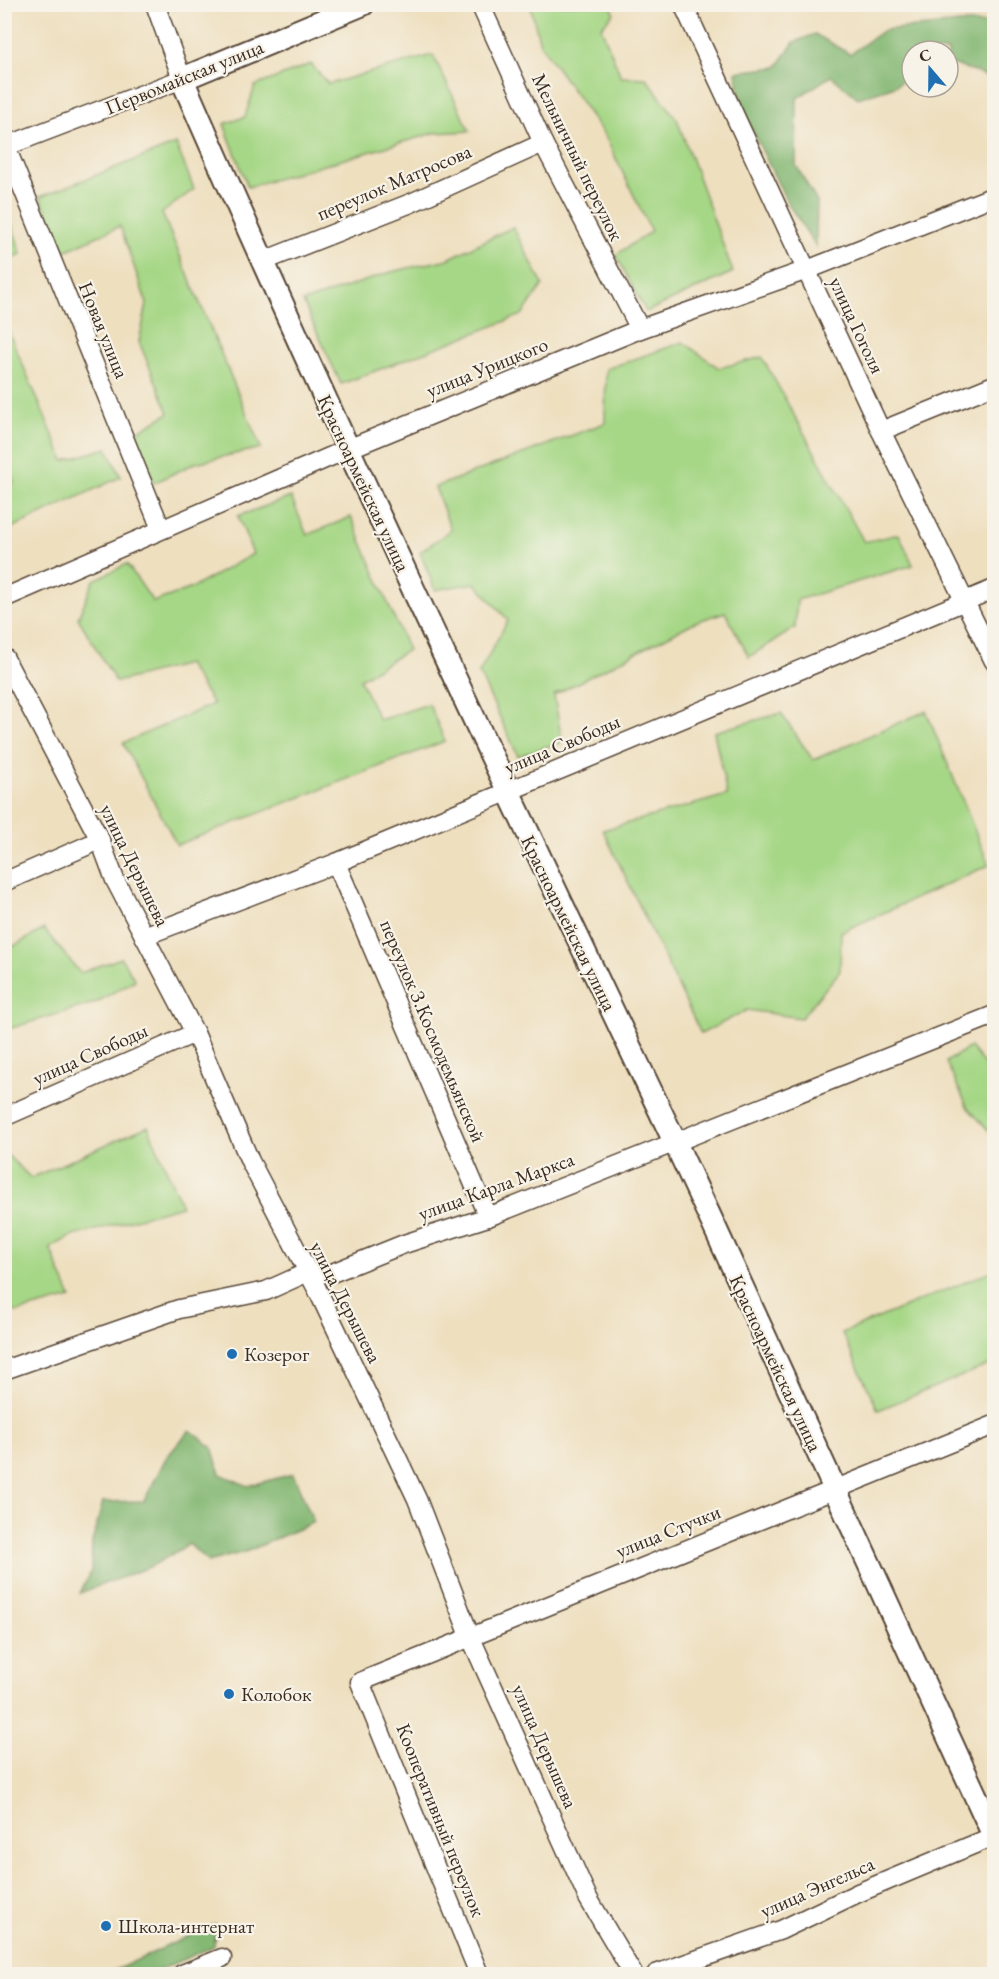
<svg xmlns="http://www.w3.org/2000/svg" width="999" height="1979" font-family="'EB Garamond',serif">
  <rect width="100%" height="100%" fill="#f7f3e8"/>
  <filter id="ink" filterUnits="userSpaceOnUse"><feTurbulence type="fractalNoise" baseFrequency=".0167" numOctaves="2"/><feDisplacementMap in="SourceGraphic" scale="12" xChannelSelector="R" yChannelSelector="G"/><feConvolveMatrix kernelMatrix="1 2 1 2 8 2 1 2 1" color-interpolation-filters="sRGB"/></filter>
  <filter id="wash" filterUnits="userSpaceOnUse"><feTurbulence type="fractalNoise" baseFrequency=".008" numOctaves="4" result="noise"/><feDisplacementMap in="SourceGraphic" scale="24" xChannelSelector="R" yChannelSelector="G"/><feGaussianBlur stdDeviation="1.35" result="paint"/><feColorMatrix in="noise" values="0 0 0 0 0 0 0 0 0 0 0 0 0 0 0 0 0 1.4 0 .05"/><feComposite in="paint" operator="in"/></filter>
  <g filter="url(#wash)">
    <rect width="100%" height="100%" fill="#eedfbf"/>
    <g fill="#a6d786" stroke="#708052" stroke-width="1.5">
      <path d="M 530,5 L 611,5 L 614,13 L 601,27 L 621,77 L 646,78 L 677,119 L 733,272 L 646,312 L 616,255 L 651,231 L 605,136 L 540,44 Z"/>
      <path d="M 433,55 L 470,131 L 434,133 L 248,187 L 224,124 L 245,117 L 255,86 L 311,64 L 328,84 Z"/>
      <path d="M 176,144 L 194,189 L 162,213 L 261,448 L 195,463 L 154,483 L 135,433 L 169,413 L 139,342 L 147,304 L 120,226 L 65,251 L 40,197 Z"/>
      <path d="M 8,211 L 21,254 L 5,262 L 5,212 Z"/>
      <path d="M 513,227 L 543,285 L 522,315 L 341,384 L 303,302 L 391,272 L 448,259 Z"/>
      <path d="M 4,321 L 64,461 L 107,448 L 121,477 L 5,531 L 5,488 L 14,483 L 5,454 Z"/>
      <path d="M 683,342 L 719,368 L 762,357 L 864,542 L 899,534 L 913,565 L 797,600 L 795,628 L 749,657 L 725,612 L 695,622 L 554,695 L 562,742 L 518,756 L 479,673 L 508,620 L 475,583 L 435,590 L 420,552 L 451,530 L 435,487 L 605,423 L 606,369 Z"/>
      <path d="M 291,497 L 307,535 L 351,517 L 408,650 L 360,679 L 379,720 L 429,704 L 445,741 L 177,845 L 123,743 L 213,704 L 187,664 L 116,682 L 78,618 L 94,580 L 127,564 L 153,602 L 192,588 L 253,554 L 238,516 Z"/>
      <path d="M 926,711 L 989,865 L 841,932 L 840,971 L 801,1018 L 747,1010 L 701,1034 L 603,830 L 727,795 L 714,732 L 781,713 L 813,760 Z"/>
      <path d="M 44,929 L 80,973 L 121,958 L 135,980 L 97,1002 L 5,1030 L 5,951 Z"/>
      <path d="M 970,1047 L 994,1076 L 994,1136 L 968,1108 L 946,1062 Z"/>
      <path d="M 148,1126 L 182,1206 L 70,1237 L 50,1248 L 71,1298 L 18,1312 L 5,1309 L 5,1153 L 31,1178 Z"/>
      <path d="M 994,1270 L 994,1363 L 878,1410 L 842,1333 Z"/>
    </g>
    <g fill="#84b873" stroke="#607148" stroke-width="1.5">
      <path d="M 960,23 L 989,23 L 994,38 L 994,79 L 955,65 L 948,65 L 948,51 L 912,51 L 912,73 L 895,86 L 858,98 L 831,76 L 797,98 L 796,165 L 817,202 L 816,246 L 788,204 L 742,109 L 736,72 L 777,67 L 794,42 L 815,34 L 850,54 L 884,30 Z"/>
      <path d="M 190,1430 L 212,1447 L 220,1474 L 248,1486 L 293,1474 L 314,1522 L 248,1551 L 208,1562 L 189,1544 L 152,1566 L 80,1593 L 91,1571 L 92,1542 L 103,1502 L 144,1501 L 166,1458 Z"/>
      <path d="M 215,1924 L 214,1946 L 151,1974 L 107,1974 Z"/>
    </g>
  </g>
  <g filter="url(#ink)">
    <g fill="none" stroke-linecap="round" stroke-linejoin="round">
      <defs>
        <g id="minor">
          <path d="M 480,4 L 543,143 L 640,329"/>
          <path d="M 683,4 L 881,431 L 994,661"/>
          <path d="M 4,147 L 182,79 L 155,4"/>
          <path d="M 6,147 L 161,529"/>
          <path d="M 261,262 L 411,203 L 543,143"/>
          <path d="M 881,431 L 994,385"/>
          <path d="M 4,598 L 348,449 L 640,329 L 807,270 L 994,196"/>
          <path d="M 4,657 L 100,840 L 115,880 L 195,1033 L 250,1161 L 317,1289 L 417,1499 L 470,1636 L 588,1898 L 633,1974"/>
          <path d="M 336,863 L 488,1217"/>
          <path d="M 4,882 L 100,840"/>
          <path d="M 144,936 L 336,863 L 994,589"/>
          <path d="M 4,1117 L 195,1033"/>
          <path d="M 4,1370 L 179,1309 L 266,1291 L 306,1273 L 332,1273 L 404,1244 L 488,1217 L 994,1015"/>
          <path d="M 182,1974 L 222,1958"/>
          <path d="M 479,1974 L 360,1682 L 994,1425"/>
          <path d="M 656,1974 L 781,1930 L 858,1893 L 994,1836"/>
        </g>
        <path id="major" d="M 363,4 L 182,79 C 338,436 506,787 673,1138 C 782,1370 887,1604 994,1836"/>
      </defs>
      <use href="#minor" stroke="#564536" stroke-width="21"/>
      <use href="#major" stroke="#564536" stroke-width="26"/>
      <use href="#minor" stroke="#fff" stroke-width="18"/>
      <use href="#major" stroke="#fff" stroke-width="22"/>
    </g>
  </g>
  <g fill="#1f6fb2" stroke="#f7f3e8" stroke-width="2">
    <circle cx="232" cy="1354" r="6"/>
    <circle cx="229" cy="1694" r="6"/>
    <circle cx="106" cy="1926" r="6"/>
  </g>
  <g text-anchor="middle" stroke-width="4.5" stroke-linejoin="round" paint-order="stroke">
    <g font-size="20" fill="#3b2a1e" stroke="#f7f3e8">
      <text transform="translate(184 77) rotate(-22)" y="7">Первомайская улица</text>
      <text transform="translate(578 157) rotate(64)" y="7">Мельничный переулок</text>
      <text transform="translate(394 182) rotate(-23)" y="7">переулок Матросова</text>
      <text transform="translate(857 325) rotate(65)" y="7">улица Гоголя</text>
      <text transform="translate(104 330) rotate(68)" y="7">Новая улица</text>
      <text transform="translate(487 367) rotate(-22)" y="7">улица Урицкого</text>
      <text transform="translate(364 483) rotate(65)" y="7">Красноармейская улица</text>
      <text transform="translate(562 744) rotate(-23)" y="7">улица Свободы</text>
      <text transform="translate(135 865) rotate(64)" y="7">улица Дерышева</text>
      <text transform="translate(569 923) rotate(64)" y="7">Красноармейская улица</text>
      <text transform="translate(433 1031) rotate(67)" y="7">переулок З.Космодемьянской</text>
      <text transform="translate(90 1054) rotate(-24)" y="7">улица Свободы</text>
      <text transform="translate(496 1186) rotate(-20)" y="7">улица Карла Маркса</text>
      <text transform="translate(346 1302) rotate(63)" y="7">улица Дерышева</text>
      <text transform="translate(776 1363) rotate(65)" y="7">Красноармейская улица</text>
      <text transform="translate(668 1531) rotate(-22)" y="7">улица Стучки</text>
      <text transform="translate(545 1746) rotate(66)" y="7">улица Дерышева</text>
      <text transform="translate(441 1820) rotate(68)" y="7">Кооперативный переулок</text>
      <text transform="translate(817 1887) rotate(-24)" y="7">улица Энгельса</text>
    </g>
    <g font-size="20" fill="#3b2a1e" stroke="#f7f3e8" text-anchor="start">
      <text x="244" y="1361">Козерог</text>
      <text x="241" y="1701">Колобок</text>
      <text x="118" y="1933">Школа-интернат</text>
    </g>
  </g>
  <rect width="999" height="1979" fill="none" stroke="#f7f3e8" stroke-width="24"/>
  <g transform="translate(930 69) rotate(340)"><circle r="28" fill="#f7f3e8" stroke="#aca397" stroke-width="1.5"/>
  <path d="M0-4.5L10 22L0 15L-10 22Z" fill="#1f6fb2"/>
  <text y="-9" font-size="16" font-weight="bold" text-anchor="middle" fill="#3b2a1e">С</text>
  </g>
</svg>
